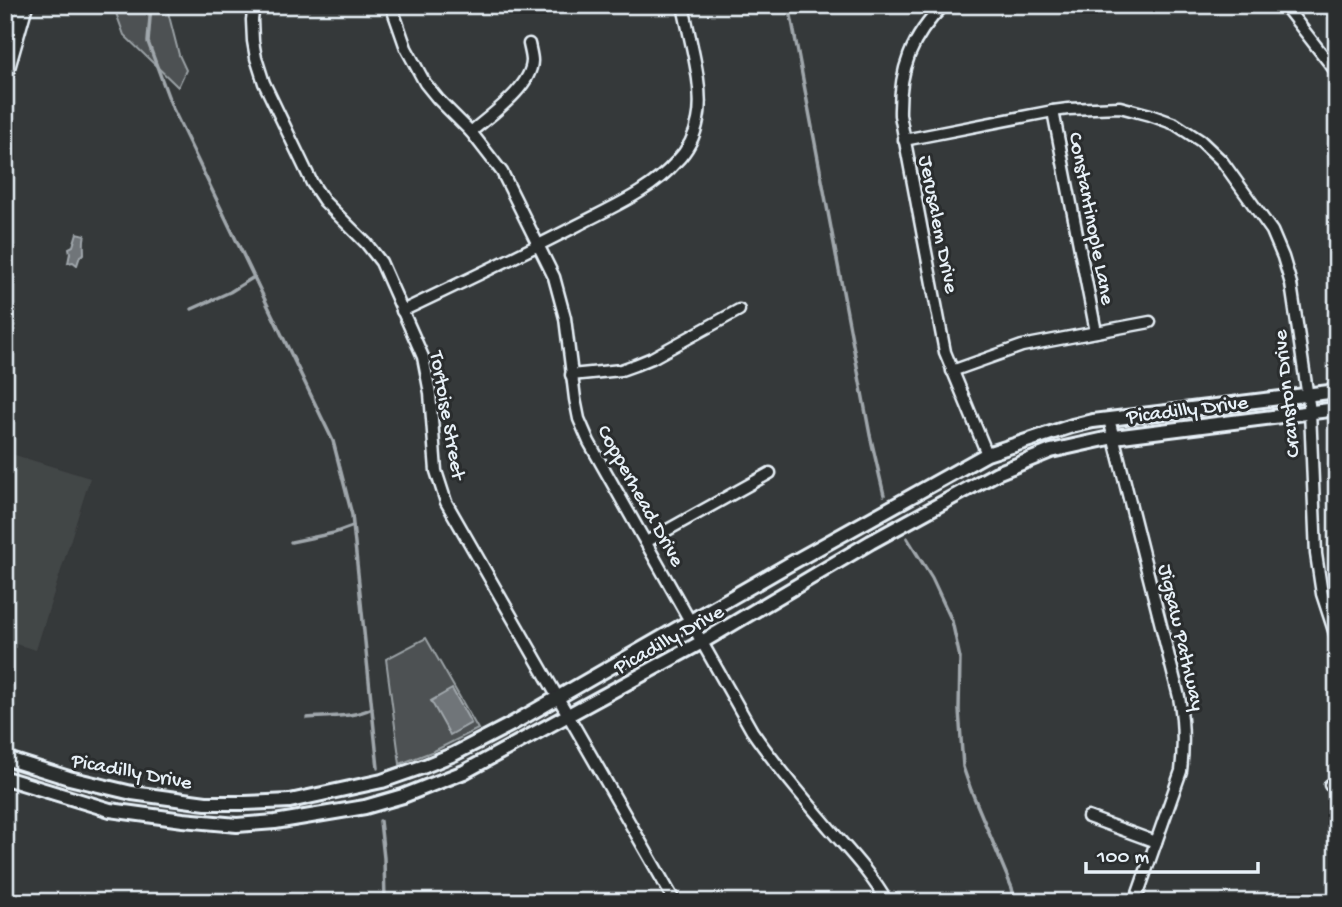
<svg xmlns="http://www.w3.org/2000/svg" width="1342" height="907" font-family="'Gochi Hand',sans-serif">
  <rect width="100%" height="100%" fill="#35393a"/>
  <filter id="ink" filterUnits="userSpaceOnUse"><feTurbulence type="fractalNoise" baseFrequency=".0143" numOctaves="2"/><feDisplacementMap in="SourceGraphic" scale="14" xChannelSelector="R" yChannelSelector="G"/><feConvolveMatrix kernelMatrix="1 2 1 2 8 2 1 2 1" color-interpolation-filters="sRGB"/></filter>
  <g filter="url(#ink)">
    <path fill="#424647" d="M 5,452 L 90,478 L 36,650 L 5,641 Z"/>
    <g fill="#4d5152" stroke="#9aa1a5" stroke-width="2">
      <path d="M 118,5 L 170,5 L 168,12 L 179,55 L 186,70 L 178,87 L 124,35 L 116,13 Z"/>
      <path d="M 426,638 L 478,729 L 434,751 L 400,764 L 386,659 Z"/>
    </g>
    <g fill="#707579" stroke="#a0a7ac" stroke-width="2">
      <path d="M 77,233 L 85,235 C 83,241 84,248 84,254 L 80,256 L 77,265 L 73,262 L 68,263 L 70,253 L 69,248 L 73,246 Z"/>
      <path d="M 452,689 L 471,723 L 450,735 L 431,701 Z"/>
    </g>
    <g fill="none" stroke-linecap="round" stroke-linejoin="round">
      <g stroke="#a0a7ac" stroke-width="3.5">
        <path d="M 151,5 L 148,42 L 172,107 L 333,441 L 352,515 L 378,768"/>
        <path d="M 789,5 L 870,435 L 884,495"/>
        <path d="M 192,309 L 230,292 L 254,277"/>
        <path d="M 907,538 L 932,578 L 952,621 L 960,658 L 959,710 L 963,767 L 971,790 L 1012,888 L 1015,902"/>
        <path d="M 291,542 L 334,533 L 353,526"/>
        <path d="M 307,718 C 327,716 354,718 372,708"/>
        <path d="M 380,821 L 384,858 L 385,902"/>
      </g>
      <defs>
        <g id="minor">
          <path d="M 254,5 L 252,20 L 253,41 L 256,58 L 264,83 L 312,183 L 324,201 L 366,243 L 381,262 L 423,357 L 430,393 L 436,471 L 446,502 L 675,902"/>
          <path d="M 391,5 L 406,48 L 425,83 L 438,99 L 471,132 L 502,172 L 554,277 L 565,318 L 575,399 L 579,419 L 589,442 L 752,731 C 776,766 803,797 830,829 C 850,852 872,875 887,902"/>
          <path d="M 944,5 C 911,37 899,70 900,115 L 945,352 L 987,454"/>
          <path d="M 1284,5 L 1337,73"/>
          <path d="M 1053,111 L 1096,332"/>
          <path d="M 471,132 C 490,115 531,88 532,61 C 532,56 530,49 529,44"/>
          <path d="M 904,140 L 1053,111 L 1068,109 L 1120,107 L 1150,115 L 1175,124 L 1201,141 L 1222,161 L 1272,231 L 1283,257 L 1291,284 L 1310,411 L 1316,554 L 1322,594 L 1337,640"/>
          <path d="M 402,311 C 461,283 520,255 578,225 C 612,207 651,191 676,162 C 687,151 695,136 698,120 C 705,89 689,38 683,5"/>
          <path d="M 952,371 L 1022,346 L 1150,322"/>
          <path d="M 571,375 L 621,370 L 635,365 L 652,358 L 739,310"/>
          <path d="M 1109,419 L 1179,697 C 1184,724 1184,745 1181,771 L 1135,902"/>
          <path d="M 646,542 L 770,473"/>
          <path d="M 1330,785 L 1337,783"/>
          <path d="M 1088,817 L 1156,842"/>
        </g>
        <g id="tertiary">
          <path d="M 5,758 L 69,778 L 132,793 L 206,803 L 245,803 L 290,801 L 382,781 L 425,766 L 454,754 L 510,725 L 788,565 L 987,454 L 1072,426 L 1093,421 L 1337,391"/>
          <path d="M 5,778 L 110,810 L 183,820 L 237,825 L 275,822 L 365,807 L 403,796 L 464,772 L 702,642 L 871,542 L 997,473 L 1051,451 L 1114,437 L 1337,409"/>
        </g>
        <path id="secondary" d="M 5,75 L 25,5"/>
      </defs>
      <use href="#minor" stroke="#e8f1f8" stroke-width="15"/>
      <use href="#tertiary" stroke="#e8f1f8" stroke-width="18"/>
      <use href="#secondary" stroke="#e8f1f8" stroke-width="19"/>
      <use href="#minor" stroke="#2a2d2e" stroke-width="10"/>
      <use href="#tertiary" stroke="#2a2d2e" stroke-width="12"/>
      <use href="#secondary" stroke="#2a2d2e" stroke-width="14"/>
    </g>
  </g>
  <g text-anchor="middle" stroke-width="6" stroke-linejoin="round" paint-order="stroke">
    <g font-size="21" fill="#e8f1f8" stroke="#2a2d2e">
      <text transform="translate(1093 218) rotate(79)" y="7">Constantinople Lane</text>
      <text transform="translate(940 224) rotate(79)" y="7">Jerusalem Drive</text>
      <text transform="translate(1285 394) rotate(-96)" y="7">Cranston Drive</text>
      <text transform="translate(1187 408) rotate(-7)" y="7">Picadilly Drive</text>
      <text transform="translate(449 415) rotate(80)" y="7">Tortoise Street</text>
      <text transform="translate(642 495) rotate(61)" y="7">Copperhead Drive</text>
      <text transform="translate(1183 637) rotate(77)" y="7">Jigsaw Pathway</text>
      <text transform="translate(668 638) rotate(-29)" y="7">Picadilly Drive</text>
      <text transform="translate(132 770) rotate(11)" y="7">Picadilly Drive</text>
    </g>
  </g>
  <rect width="1342" height="907" fill="none" stroke="#2a2d2e" stroke-width="28"/>
  <rect x="14" y="14" width="1314" height="879" fill="none" stroke="#e8f1f8" stroke-width="2.5" filter="url(#ink)"/>
  <path d="M1086 862v10h172v-10" fill="none" stroke="#e8f1f8" stroke-width="3.5"/>
  <text x="1097" y="862" font-size="21" fill="#e8f1f8" stroke="#2a2d2e" stroke-width="5" paint-order="stroke">100 m</text>
</svg>
